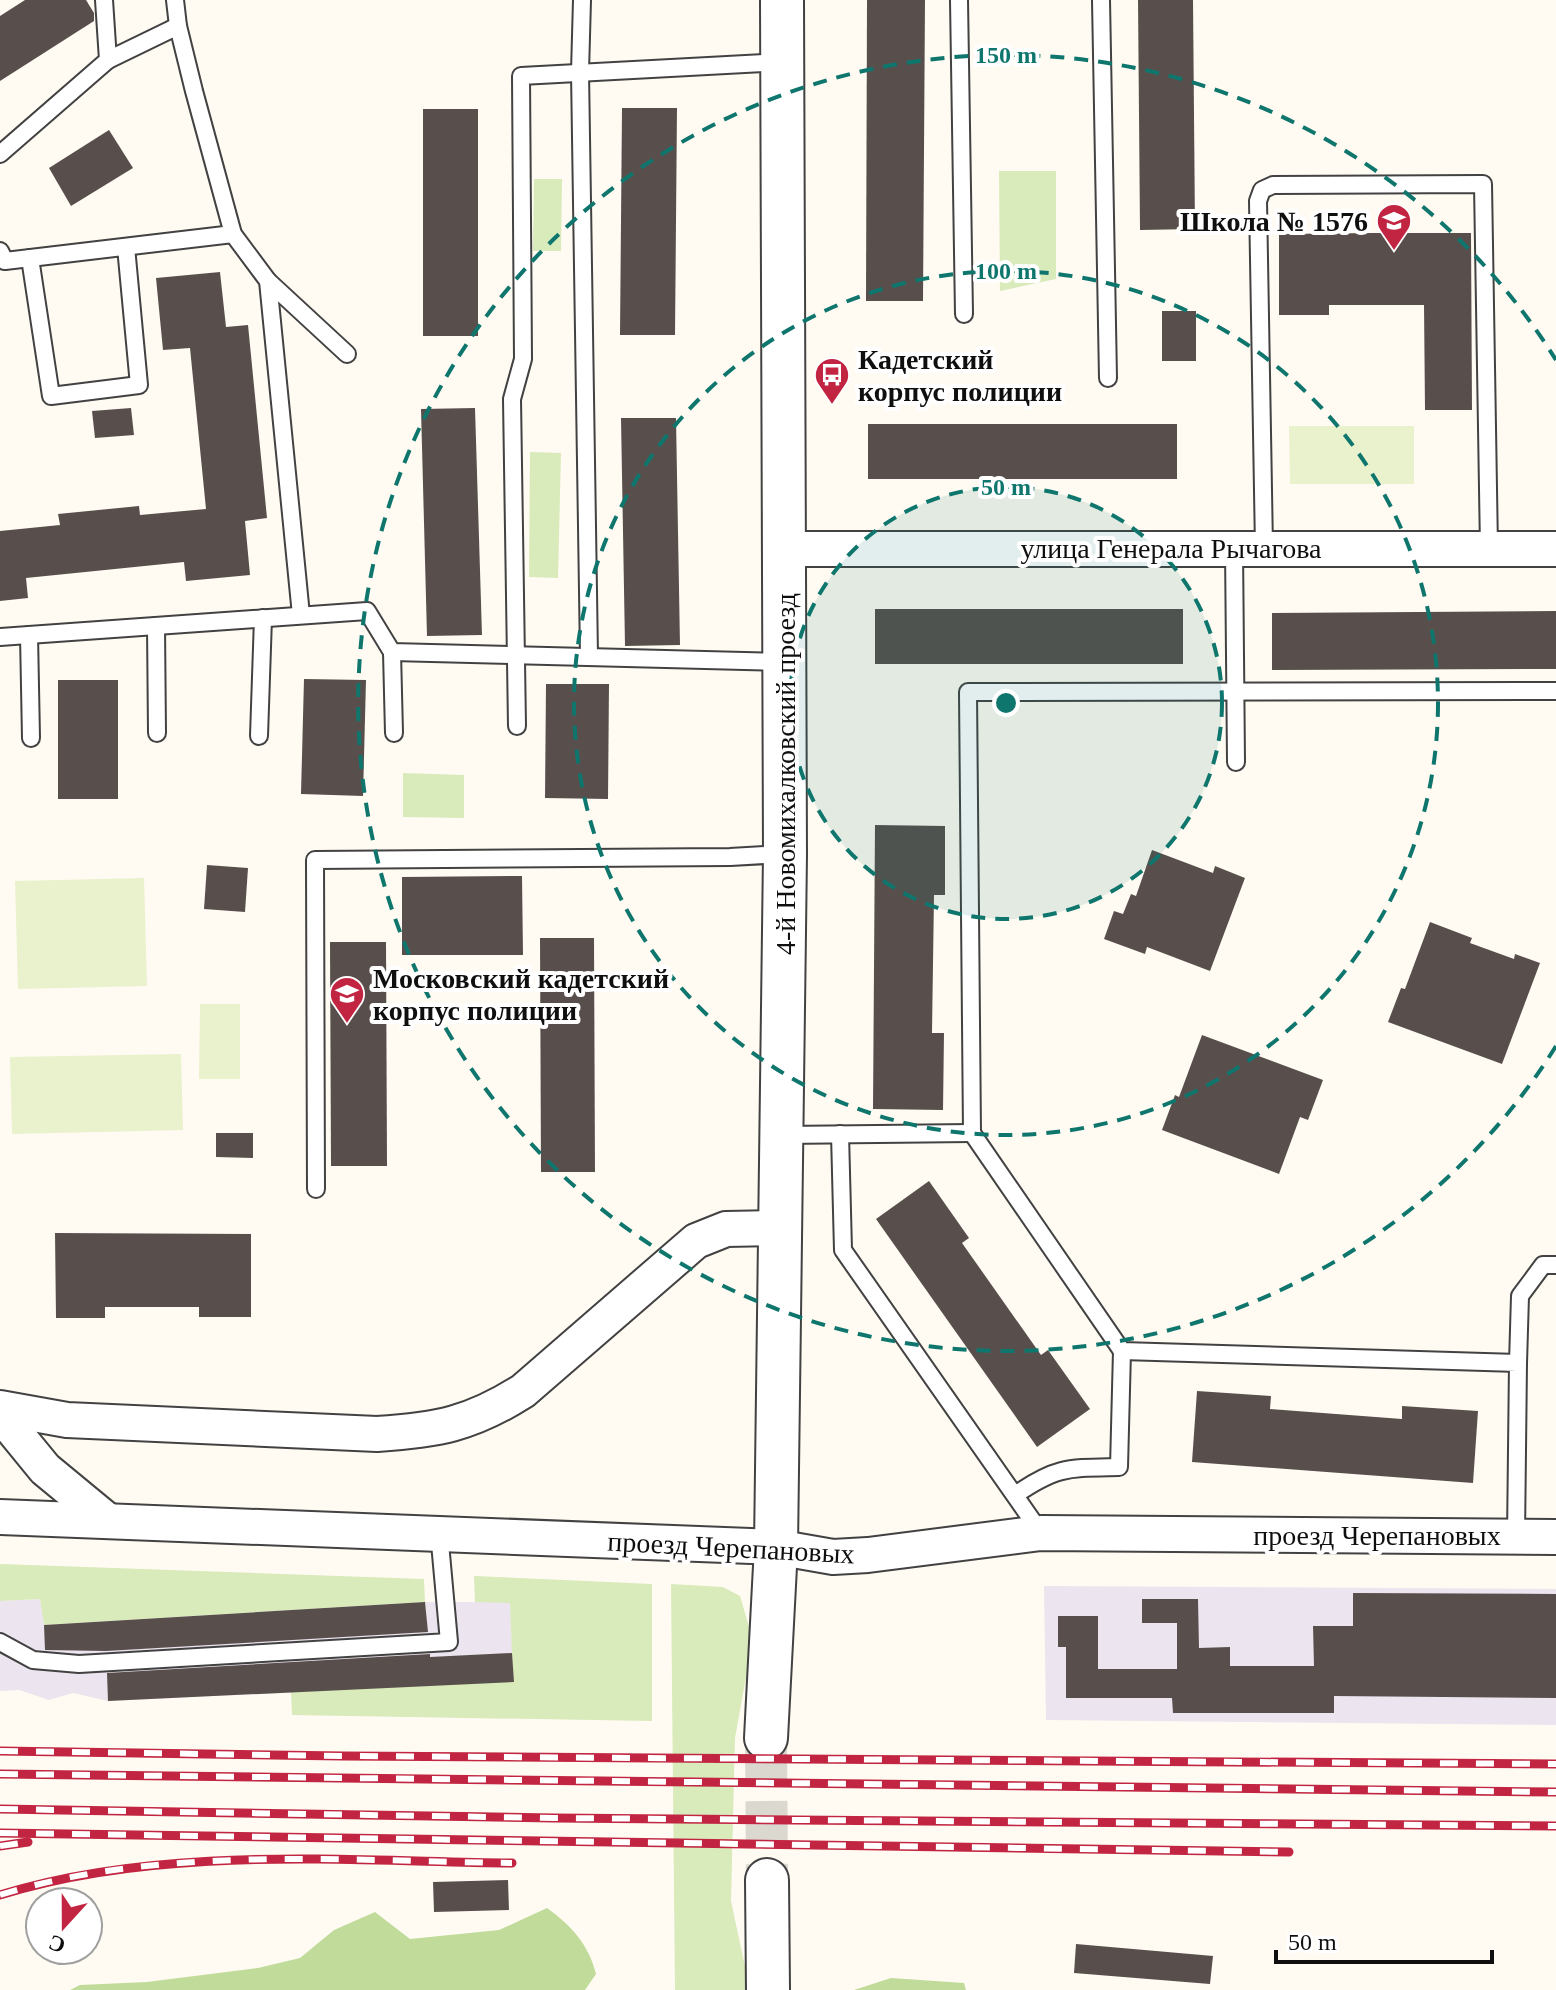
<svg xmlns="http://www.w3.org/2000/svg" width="1556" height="1990" font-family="'Times New Roman',serif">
  <rect width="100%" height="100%" fill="#fffbf2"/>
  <g fill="#ece4ee">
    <path d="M 1044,1586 L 1556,1589 L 1556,1725 L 1046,1720 Z"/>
    <path d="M 40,1599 L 44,1625 L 425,1602 L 510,1602 L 514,1682 L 108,1701 L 73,1693 L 49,1700 L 19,1690 L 0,1691 L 0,1601 Z"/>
  </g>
  <g fill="#d9eabb">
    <path d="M 999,171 L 1056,171 L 1056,279 L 1000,291 Z"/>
    <path d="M 534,179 L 562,179 L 561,251 L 533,251 Z"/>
    <path d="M 530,452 L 561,453 L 558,578 L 529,577 Z"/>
    <path d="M 403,773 L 464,775 L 464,818 L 403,817 Z"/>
    <path d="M 0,1564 L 424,1579 L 425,1602 L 44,1625 L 40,1599 L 0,1601 Z"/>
    <path d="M 474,1576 L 652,1584 L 652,1721 L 292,1715 L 291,1692 L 513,1681 L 510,1603 L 475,1602 Z"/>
    <path d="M 671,1584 L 723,1587 L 740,1596 L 750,1630 L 750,1655 L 735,1738 L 731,1901 L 750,1990 L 675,1990 Z"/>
  </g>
  <g fill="#c0db9a">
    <path d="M 547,1908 C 571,1925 589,1945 596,1974 L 585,1990 L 70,1990 L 80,1985 L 147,1982 L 258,1968 L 300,1958 L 334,1930 L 375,1912 L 410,1939 L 499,1930 Z"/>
    <path d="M 891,1978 L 964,1983 L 966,1990 L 854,1990 Z"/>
  </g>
  <g fill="#e9f1cd">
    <path d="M 1289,426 L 1414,426 L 1414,484 L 1290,484 Z"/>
    <path d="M 144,878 L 147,986 L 18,989 L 15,881 Z"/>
    <path d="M 200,1004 L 240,1004 L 240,1079 L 199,1079 Z"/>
    <path d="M 181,1054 L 183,1130 L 12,1134 L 10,1057 Z"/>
  </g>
  <g fill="#584f4c">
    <path d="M 25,0 L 86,0 L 94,13 L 94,21 L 0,81 L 0,16 Z"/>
    <path d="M 867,0 L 925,0 L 923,301 L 866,301 Z"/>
    <path d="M 1138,0 L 1193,0 L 1195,229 L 1140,230 Z"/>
    <path d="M 622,108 L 677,108 L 675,335 L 620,335 Z"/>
    <rect x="423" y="109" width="55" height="227"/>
    <path d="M 109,130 L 133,168 L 71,206 L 49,168 Z"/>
    <path d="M 1375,233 L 1471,233 L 1472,410 L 1425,410 L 1424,305 L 1329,305 L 1329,315 L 1279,315 L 1279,234 Z"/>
    <path d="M 220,272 L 226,327 L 248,325 L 267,518 L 245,521 L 250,575 L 186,581 L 184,562 L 26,578 L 28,598 L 0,601 L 0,531 L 60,525 L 58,514 L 139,506 L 140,515 L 206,509 L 190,348 L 163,350 L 156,278 Z"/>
    <rect x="1162" y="311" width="34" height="50"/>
    <path d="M 131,408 L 134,435 L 95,438 L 92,411 Z"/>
    <path d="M 475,408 L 482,635 L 427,636 L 421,409 Z"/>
    <path d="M 621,418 L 676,418 L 680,645 L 625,646 Z"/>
    <rect x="868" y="424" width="309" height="55"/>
    <rect x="875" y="609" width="308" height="55"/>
    <path d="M 1556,611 L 1556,669 L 1272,670 L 1272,613 Z"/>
    <path d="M 304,679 L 366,680 L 363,796 L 301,794 Z"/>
    <rect x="58" y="680" width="60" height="119"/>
    <path d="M 546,684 L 609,684 L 608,799 L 545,798 Z"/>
    <path d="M 875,825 L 945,826 L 945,895 L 934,895 L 932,1033 L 944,1033 L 943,1110 L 873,1109 Z"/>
    <path d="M 1152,850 L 1213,873 L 1215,866 L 1245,878 L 1210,971 L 1147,947 L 1145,954 L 1104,939 L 1114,911 L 1123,914 L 1131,894 L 1136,896 Z"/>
    <path d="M 207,865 L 248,868 L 245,912 L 204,909 Z"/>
    <path d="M 522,876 L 523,955 L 402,955 L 402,877 Z"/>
    <path d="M 1430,922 L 1472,938 L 1470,943 L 1514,959 L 1515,954 L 1540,963 L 1502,1064 L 1388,1022 L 1401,988 L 1405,989 Z"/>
    <path d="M 540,938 L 594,938 L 595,1172 L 541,1172 Z"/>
    <path d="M 330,942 L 386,942 L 387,1166 L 331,1166 Z"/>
    <path d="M 1202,1035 L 1323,1080 L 1308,1120 L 1300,1117 L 1279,1174 L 1162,1130 L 1175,1095 L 1179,1097 Z"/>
    <path d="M 216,1133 L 253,1133 L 253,1158 L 216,1157 Z"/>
    <path d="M 929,1181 L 969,1238 L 962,1243 L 1041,1355 L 1048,1350 L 1090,1409 L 1037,1447 L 876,1219 Z"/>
    <path d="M 55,1233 L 251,1234 L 251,1317 L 199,1317 L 199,1307 L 105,1307 L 105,1318 L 56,1318 Z"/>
    <path d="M 1197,1391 L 1271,1396 L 1270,1409 L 1402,1419 L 1402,1406 L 1478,1411 L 1473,1483 L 1192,1462 Z"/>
    <path d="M 1353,1593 L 1556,1594 L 1556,1698 L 1334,1696 L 1334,1713 L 1173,1713 L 1172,1698 L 1066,1698 L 1066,1647 L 1058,1647 L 1058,1616 L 1098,1616 L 1098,1669 L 1177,1669 L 1177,1623 L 1142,1623 L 1142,1599 L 1198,1599 L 1199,1648 L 1230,1647 L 1230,1666 L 1314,1666 L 1313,1626 L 1353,1626 Z"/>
    <path d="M 425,1602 L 428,1632 L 106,1651 L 45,1650 L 44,1625 Z"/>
    <path d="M 512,1653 L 514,1682 L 108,1701 L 107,1673 L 430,1654 L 430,1657 Z"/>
    <path d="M 508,1880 L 509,1910 L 434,1912 L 433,1882 Z"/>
    <path d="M 1076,1944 L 1213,1956 L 1210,1984 L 1074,1973 Z"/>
  </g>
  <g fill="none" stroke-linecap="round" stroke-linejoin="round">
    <path stroke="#dbd8d0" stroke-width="42" stroke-dasharray="42 21" stroke-linecap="butt" d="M 766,1738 L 767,1880"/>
    <defs>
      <g id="service">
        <path d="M 175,0 L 178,26 L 194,91 L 233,234 L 268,281 L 301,615"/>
        <path d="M 582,0 L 580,72 L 589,656"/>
        <path d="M 959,0 L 964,314"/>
        <path d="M 1101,0 L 1108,378"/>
        <path d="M 108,60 L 178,26"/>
        <path d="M 0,154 L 108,60 L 104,0"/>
        <path d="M 0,251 L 5,261 L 233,234"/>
        <path d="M 30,258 L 51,396 L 139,385 L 126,247"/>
        <path d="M 268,281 L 347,354"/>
        <path d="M 1234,548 L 1236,762"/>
        <path d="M 1264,548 L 1258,201 L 1262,190 L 1273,185 L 1483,184 L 1489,549"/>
        <path d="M 156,626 L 157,733"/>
        <path d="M 29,635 L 31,738"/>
        <path d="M 0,637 L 367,611 L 392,652 L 782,662"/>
        <path d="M 392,652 L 394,733"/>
        <path d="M 517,726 L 512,399 L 523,359 L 521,76 L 783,62"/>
        <path d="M 259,736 L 263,618"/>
        <path d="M 840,1134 L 843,1250 L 1041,1533"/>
        <path d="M 782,1135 L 972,1133"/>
        <path d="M 316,1189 L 315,860 L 730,857 L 784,854"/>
        <path d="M 1518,1363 L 1520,1296 L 1543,1265 L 1556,1265"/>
        <path d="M 1015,1495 C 1057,1466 1069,1468 1119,1467 L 1122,1351"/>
        <path d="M 1516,1537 L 1518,1363 L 1122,1351 L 972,1133 L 968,692 L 1556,691"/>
        <path d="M 0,1642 L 33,1660 L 79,1664 L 449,1642 L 439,1532"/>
      </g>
      <g id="minor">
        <path d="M 786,549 L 1556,549"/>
        <path d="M 0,1408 L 67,1420 L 377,1434 C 438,1430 471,1424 523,1391 L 696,1241 L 726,1229 L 781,1228"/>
        <path d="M 0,1414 L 45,1469 L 108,1521"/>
        <path d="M 0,1517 L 776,1547 L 833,1557 L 868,1555 L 1041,1533 L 1556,1537"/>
      </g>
      <g id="tertiary">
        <path d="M 766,1738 L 776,1547 L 785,854 L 782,0"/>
        <path d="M 767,1880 L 768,1990"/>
      </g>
    </defs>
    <use href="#service" stroke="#424242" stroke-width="20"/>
    <use href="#minor" stroke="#424242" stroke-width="38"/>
    <use href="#tertiary" stroke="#424242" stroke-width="46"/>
    <use href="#service" stroke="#fff" stroke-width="16"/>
    <use href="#minor" stroke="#fff" stroke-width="34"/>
    <use href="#tertiary" stroke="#fff" stroke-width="42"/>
    <defs>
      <g id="rail">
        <path d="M 0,1751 L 343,1756 L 1556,1764"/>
        <path d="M 0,1774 L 1556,1792"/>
        <path d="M 0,1809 L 554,1818 L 1556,1826"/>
        <path d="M 0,1833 L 1289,1852"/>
        <path d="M 0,1846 L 28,1842"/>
        <path d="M 0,1895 C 160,1845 346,1861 512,1863"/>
      </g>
    </defs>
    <use href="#rail" stroke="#c22541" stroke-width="9"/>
    <use href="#rail" stroke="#fff" stroke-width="6" stroke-dasharray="18" stroke-linecap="butt"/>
  </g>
  <circle cx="1006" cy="703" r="216" fill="#0f766e" fill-opacity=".12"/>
  <g fill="none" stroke="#0f766e" stroke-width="4" stroke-dasharray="14 10">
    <circle cx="1006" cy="703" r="216"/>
    <circle cx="1006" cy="703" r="432"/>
    <path d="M1556 1046A648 648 0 1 1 1556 360"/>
  </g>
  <defs>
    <symbol id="school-pin" viewBox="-11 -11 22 30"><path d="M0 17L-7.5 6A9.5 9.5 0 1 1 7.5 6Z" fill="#c22541" stroke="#fff"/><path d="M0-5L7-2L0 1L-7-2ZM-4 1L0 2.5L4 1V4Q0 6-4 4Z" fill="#fff"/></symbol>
    <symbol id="bus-pin" viewBox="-11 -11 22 30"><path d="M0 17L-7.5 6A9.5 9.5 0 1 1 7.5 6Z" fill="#c22541" stroke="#fff"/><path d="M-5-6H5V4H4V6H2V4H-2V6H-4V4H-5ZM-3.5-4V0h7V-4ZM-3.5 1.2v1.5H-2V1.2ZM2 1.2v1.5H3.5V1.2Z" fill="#fff"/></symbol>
  </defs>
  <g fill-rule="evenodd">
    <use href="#school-pin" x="1374" y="201" width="40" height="54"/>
    <use href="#bus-pin" x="812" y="355" width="40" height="54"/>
    <use href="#school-pin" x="327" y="974" width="40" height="54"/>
  </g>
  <g text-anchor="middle" stroke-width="8" stroke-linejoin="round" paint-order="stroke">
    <g font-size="28" font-weight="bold" fill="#0f0f0f" stroke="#fff" text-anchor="start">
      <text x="1368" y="231" text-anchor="end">Школа № 1576</text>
      <text x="858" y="369">Кадетский<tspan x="858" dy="32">корпус полиции</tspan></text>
      <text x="373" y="988">Московский кадетский<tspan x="373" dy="32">корпус полиции</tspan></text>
    </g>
    <g font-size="28" fill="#0f0f0f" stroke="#fff">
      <text x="1171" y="558">улица Генерала Рычагова</text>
      <text transform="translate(785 774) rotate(-90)" y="10">4-й Новомихалковский проезд</text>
      <text x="1377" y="1545">проезд Черепановых</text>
      <text transform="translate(731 1547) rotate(3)" y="10">проезд Черепановых</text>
    </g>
  </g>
  <circle cx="1006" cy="703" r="12" fill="#0f766e" stroke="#fff" stroke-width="4"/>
  <g font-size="24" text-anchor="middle" font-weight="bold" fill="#0f766e" stroke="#fff" stroke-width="8" stroke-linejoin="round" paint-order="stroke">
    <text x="1006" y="63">150 m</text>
    <text x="1006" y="279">100 m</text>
    <text x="1006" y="495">50 m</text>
  </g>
  <g transform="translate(64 1926) rotate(201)"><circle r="38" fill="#ffffff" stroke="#9f9f9f" stroke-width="2"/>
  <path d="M0-6L14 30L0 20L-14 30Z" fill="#c22541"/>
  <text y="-12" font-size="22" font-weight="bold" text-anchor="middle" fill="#0f0f0f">С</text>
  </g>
  <path d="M1276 1950v12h216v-12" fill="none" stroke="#0f0f0f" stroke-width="4"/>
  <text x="1288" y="1950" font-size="24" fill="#0f0f0f" stroke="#ffffff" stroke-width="6" paint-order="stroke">50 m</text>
</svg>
